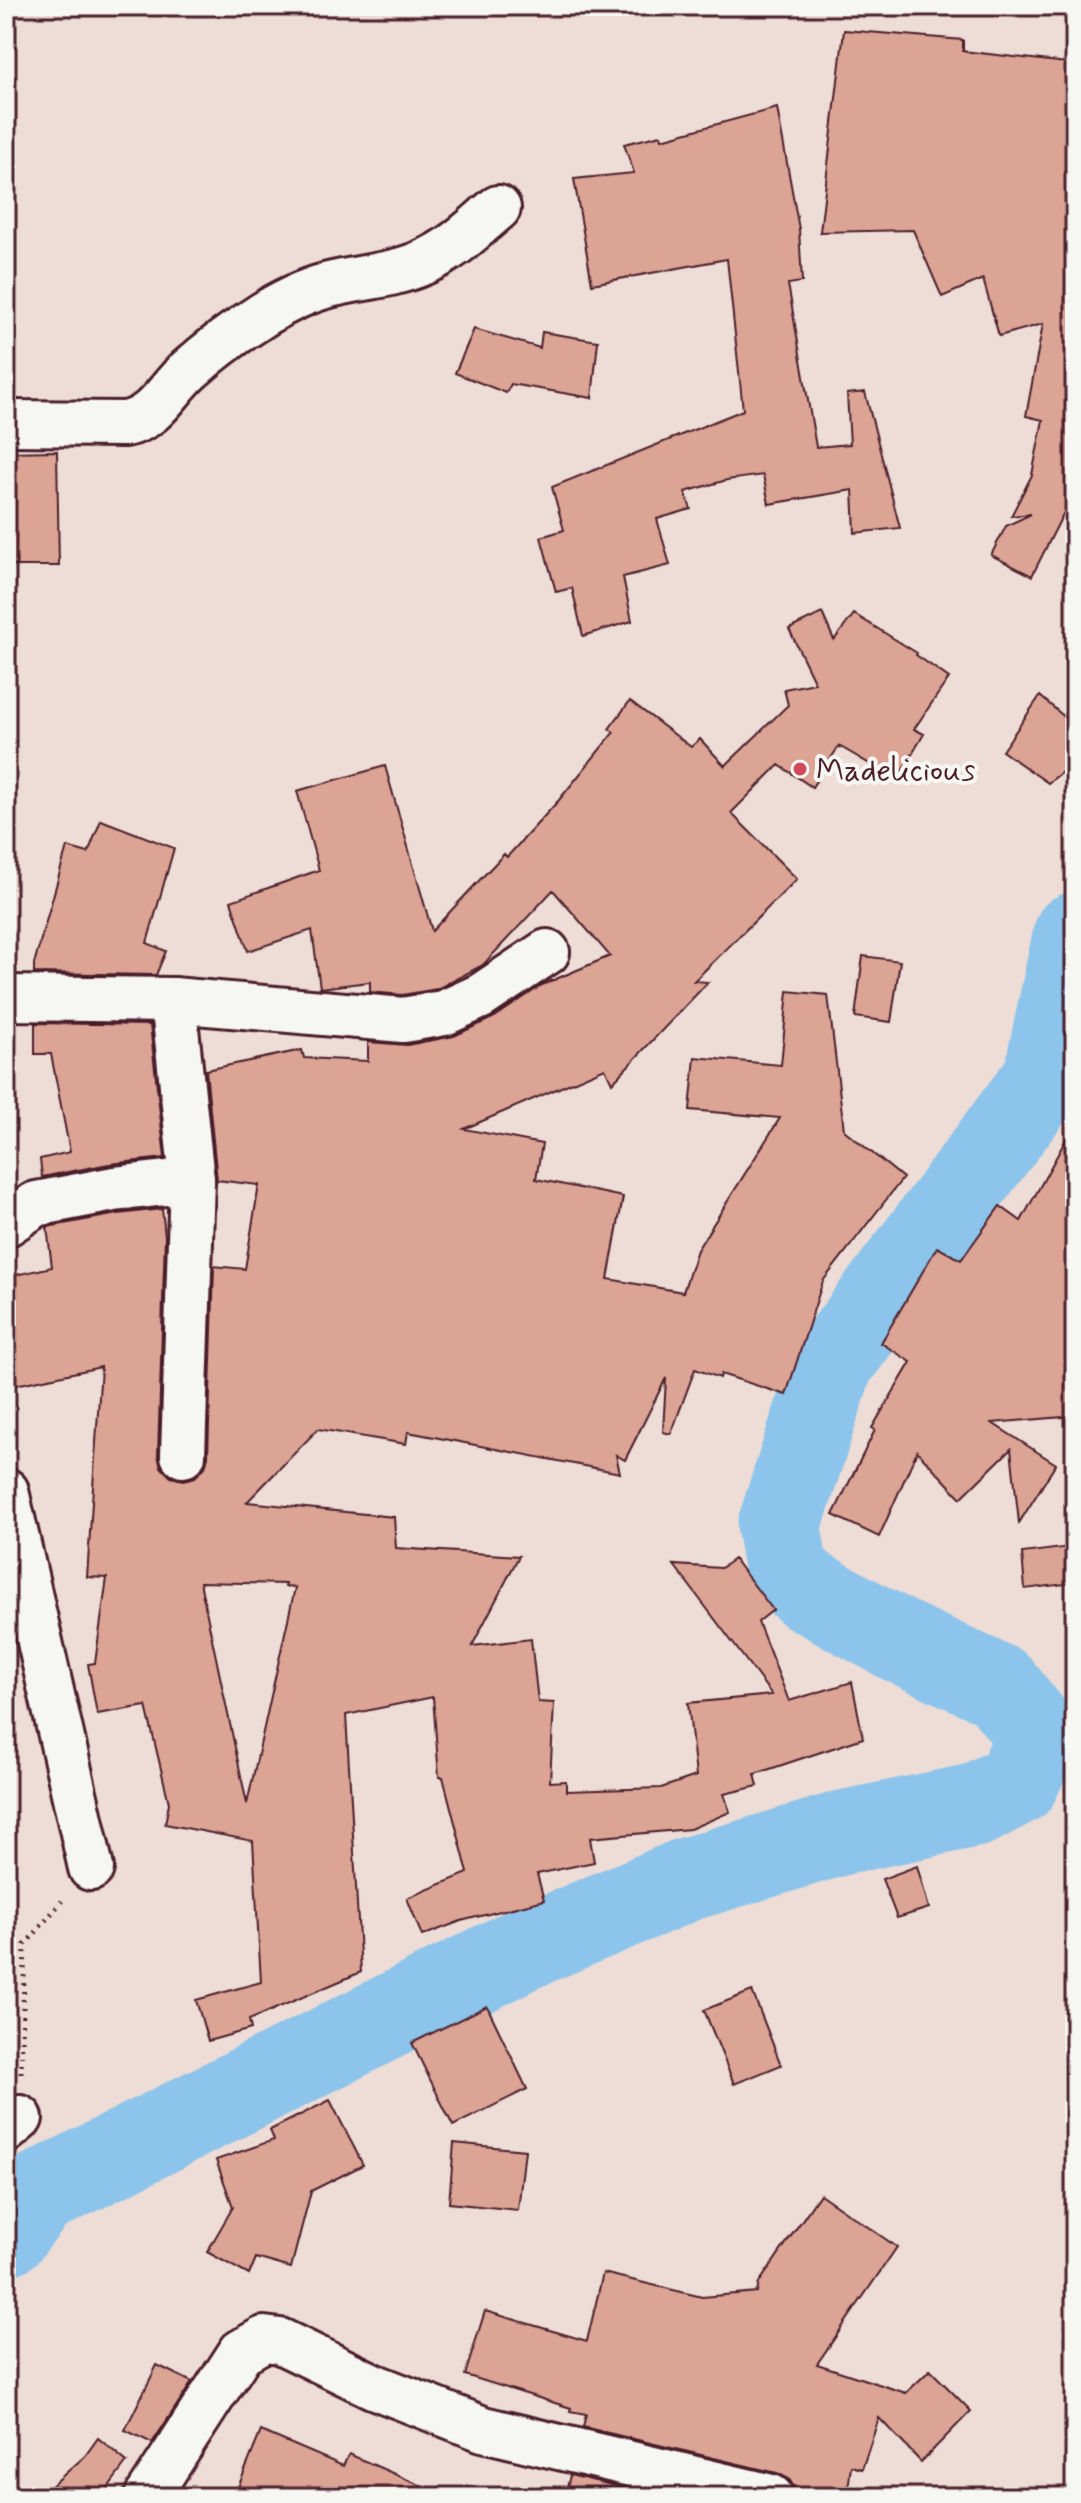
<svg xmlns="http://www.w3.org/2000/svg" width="1081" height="2503" font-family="Mynerve,sans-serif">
  <rect width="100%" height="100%" fill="#eeddd6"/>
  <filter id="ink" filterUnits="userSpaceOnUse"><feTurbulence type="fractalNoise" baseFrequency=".0125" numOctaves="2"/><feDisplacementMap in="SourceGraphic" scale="16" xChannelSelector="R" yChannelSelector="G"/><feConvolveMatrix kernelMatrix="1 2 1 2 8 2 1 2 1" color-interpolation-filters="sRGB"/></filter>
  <g filter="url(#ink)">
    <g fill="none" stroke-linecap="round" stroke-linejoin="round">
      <path stroke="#8dc4eb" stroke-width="84" d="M 6,2234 L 38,2194 L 525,1948 L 688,1879 L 845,1832 L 976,1805 L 1017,1783 L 1039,1736 L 1000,1687 L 900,1641 L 809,1591 L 787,1573 L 779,1527 L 832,1363 L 1045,1078 L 1075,934"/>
    </g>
    <g fill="#dca495" stroke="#4a1f2b" stroke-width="2" fill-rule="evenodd">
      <path d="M 844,30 L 963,40 L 963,51 L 1075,64 L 1075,509 L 1065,510 L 1032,576 L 991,555 L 1006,526 L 1031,514 L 1011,516 L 1032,475 L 1043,420 L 1026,416 L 1043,324 L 999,336 L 983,279 L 942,297 L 913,230 L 820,232 Z"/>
      <path d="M 777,108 L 799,229 L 802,282 L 788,284 L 816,447 L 850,444 L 847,394 L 865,392 L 900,528 L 855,533 L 853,490 L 769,504 L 763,475 L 727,480 L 685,492 L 691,509 L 657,519 L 670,565 L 623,577 L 632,621 L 583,636 L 572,588 L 556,592 L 541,537 L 564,530 L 552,487 L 743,410 L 727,259 L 592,284 L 574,179 L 634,173 L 624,144 L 661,135 L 662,139 Z"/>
      <path d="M 474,329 L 540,348 L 542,332 L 598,341 L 592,398 L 511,384 L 506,393 L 455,373 Z"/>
      <path d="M 57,451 L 59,566 L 6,566 L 6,452 Z"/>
      <path d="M 822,613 L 834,640 L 854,614 L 917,653 L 916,655 L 949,678 L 914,729 L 924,734 L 897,780 L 839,746 L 812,787 L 779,765 L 731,813 L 797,879 L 694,981 L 708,982 L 612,1083 L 605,1068 L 464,1129 L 542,1144 L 536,1179 L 623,1197 L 608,1279 L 683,1292 L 697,1250 L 780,1118 L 690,1110 L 695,1057 L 781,1065 L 788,991 L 828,995 L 844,1130 L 903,1178 L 823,1281 L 786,1395 L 721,1374 L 720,1378 L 695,1369 L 671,1434 L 663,1432 L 666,1378 L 625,1460 L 616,1455 L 620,1473 L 408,1432 L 406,1444 L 318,1429 L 247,1502 L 394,1517 L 396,1548 L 519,1556 L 472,1646 L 531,1639 L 538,1702 L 554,1703 L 550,1782 L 566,1781 L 566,1791 L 661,1788 L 696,1776 L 688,1703 L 772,1695 L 674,1565 L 721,1568 L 734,1559 L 773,1610 L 758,1622 L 789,1701 L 852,1682 L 863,1738 L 755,1774 L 758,1786 L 724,1794 L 730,1812 L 690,1829 L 590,1838 L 594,1862 L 537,1874 L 544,1900 L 461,1921 L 422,1936 L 407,1898 L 468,1873 L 443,1777 L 439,1777 L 433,1697 L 346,1715 L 361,1972 L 249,2020 L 251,2029 L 208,2041 L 196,2000 L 261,1982 L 253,1841 L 165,1824 L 169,1803 L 146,1706 L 97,1714 L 88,1664 L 95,1663 L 107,1578 L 87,1577 L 101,1367 L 6,1387 L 6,1277 L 52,1267 L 47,1227 L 118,1214 L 162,1209 L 165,1236 L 158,1455 L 161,1467 L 171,1477 L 183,1480 L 195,1477 L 205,1467 L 208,1456 L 214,1266 L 245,1269 L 259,1185 L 217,1180 L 206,1070 L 302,1050 L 304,1058 L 368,1061 L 368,1042 L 407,1045 L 454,1036 L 495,1017 L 542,985 L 610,956 L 553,890 L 483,965 L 437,989 L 402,995 L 370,992 L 370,982 L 320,988 L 312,930 L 248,951 L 231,901 L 319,870 L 297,791 L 385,766 L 432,931 L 504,854 L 507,857 L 559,800 L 614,732 L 609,729 L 630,701 L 691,747 L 700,739 L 725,766 L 788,705 L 784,689 L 815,683 L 789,629 ZM 200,1582 L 286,1584 L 285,1587 L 295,1588 L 247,1804 Z"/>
      <path d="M 1040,696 L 1075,726 L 1075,762 L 1048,783 L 1002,751 Z"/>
      <path d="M 101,820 L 174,848 L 147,943 L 166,951 L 156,975 L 34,973 L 34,964 L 67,847 L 88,853 Z"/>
      <path d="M 863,956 L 900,961 L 891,1022 L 855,1017 Z"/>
      <path d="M 35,1023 L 150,1025 L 165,1158 L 109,1164 L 42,1177 L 40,1159 L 70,1152 L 51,1054 L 35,1054 Z"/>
      <path d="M 1075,1123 L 1075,1334 L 1069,1344 L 1075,1416 L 992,1423 L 1056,1464 L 1019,1523 L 1011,1449 L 961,1498 L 917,1451 L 879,1537 L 833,1515 L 875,1430 L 872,1428 L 911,1362 L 881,1343 L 937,1247 L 961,1260 L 1000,1206 L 1021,1221 Z"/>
      <path d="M 1070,1547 L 1074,1583 L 1025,1589 L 1022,1553 Z"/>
      <path d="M 917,1866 L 929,1908 L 897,1918 L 882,1879 Z"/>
      <path d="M 752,1991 L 781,2065 L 734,2084 L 704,2010 Z"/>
      <path d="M 487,2006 L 527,2089 L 453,2126 L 412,2043 Z"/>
      <path d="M 330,2100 L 363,2165 L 311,2191 L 291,2268 L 256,2258 L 249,2275 L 207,2252 L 233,2207 L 216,2160 L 274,2140 L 270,2130 Z"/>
      <path d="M 454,2143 L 525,2150 L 518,2210 L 449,2203 Z"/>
      <path d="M 820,2194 L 897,2247 L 817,2364 L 906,2393 L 930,2370 L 971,2411 L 921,2462 L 879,2418 L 862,2469 L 851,2466 L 847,2497 L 795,2497 L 795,2489 L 789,2479 L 777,2473 L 583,2427 L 586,2414 L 570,2411 L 571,2408 L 465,2375 L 485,2311 L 587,2341 L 603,2273 L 702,2297 L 757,2292 L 759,2283 Z"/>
      <path d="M 157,2365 L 192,2382 L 152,2443 L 125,2430 Z"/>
      <path d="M 261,2431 L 343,2466 L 349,2454 L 447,2497 L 234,2497 Z"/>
      <path d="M 98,2438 L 127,2462 L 101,2497 L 39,2497 L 85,2456 Z"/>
      <path d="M 570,2475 L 662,2497 L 565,2497 Z"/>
    </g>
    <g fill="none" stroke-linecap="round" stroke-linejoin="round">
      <defs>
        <g id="street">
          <path d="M 6,423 L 125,424 C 156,418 167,390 189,370 C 208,353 230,336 252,322 C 275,306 302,292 329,285 C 361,277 393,276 424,262 C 453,250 474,228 498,208"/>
          <path d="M 6,998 L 173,1000 L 403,1020 L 444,1013 L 481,996 L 547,952"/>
          <path d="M 173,1000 L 192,1180 L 183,1455"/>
          <path d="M 6,1224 L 36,1204 L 114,1189 L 192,1180"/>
          <path d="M 6,1491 L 91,1868"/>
          <path d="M 6,2130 L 20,2118"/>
          <path d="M 147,2497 L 241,2352 L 264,2339 L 280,2341 L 373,2386 L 483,2429 L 771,2497"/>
        </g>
      </defs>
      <use href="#street" stroke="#4a1f2b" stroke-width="50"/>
      <path stroke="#4a1f2b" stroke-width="5" stroke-dasharray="2 6" stroke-linecap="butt" d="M 21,2073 L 25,1945 L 62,1901"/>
      <use href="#street" stroke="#f6f6f2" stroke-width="44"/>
    </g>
  </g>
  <circle fill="#d1495b" stroke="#f6f6f2" stroke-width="3" cx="800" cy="769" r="8"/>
  <g text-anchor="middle" stroke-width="8" stroke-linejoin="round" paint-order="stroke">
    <g font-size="32" fill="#4a1f2b" stroke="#f6f6f2" text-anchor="start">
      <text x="816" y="780">Madelicious</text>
    </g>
  </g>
  <rect width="1081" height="2503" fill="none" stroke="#f6f6f2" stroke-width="32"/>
  <rect x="16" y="16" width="1049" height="2471" fill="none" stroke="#4a1f2b" stroke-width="3" filter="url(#ink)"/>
</svg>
